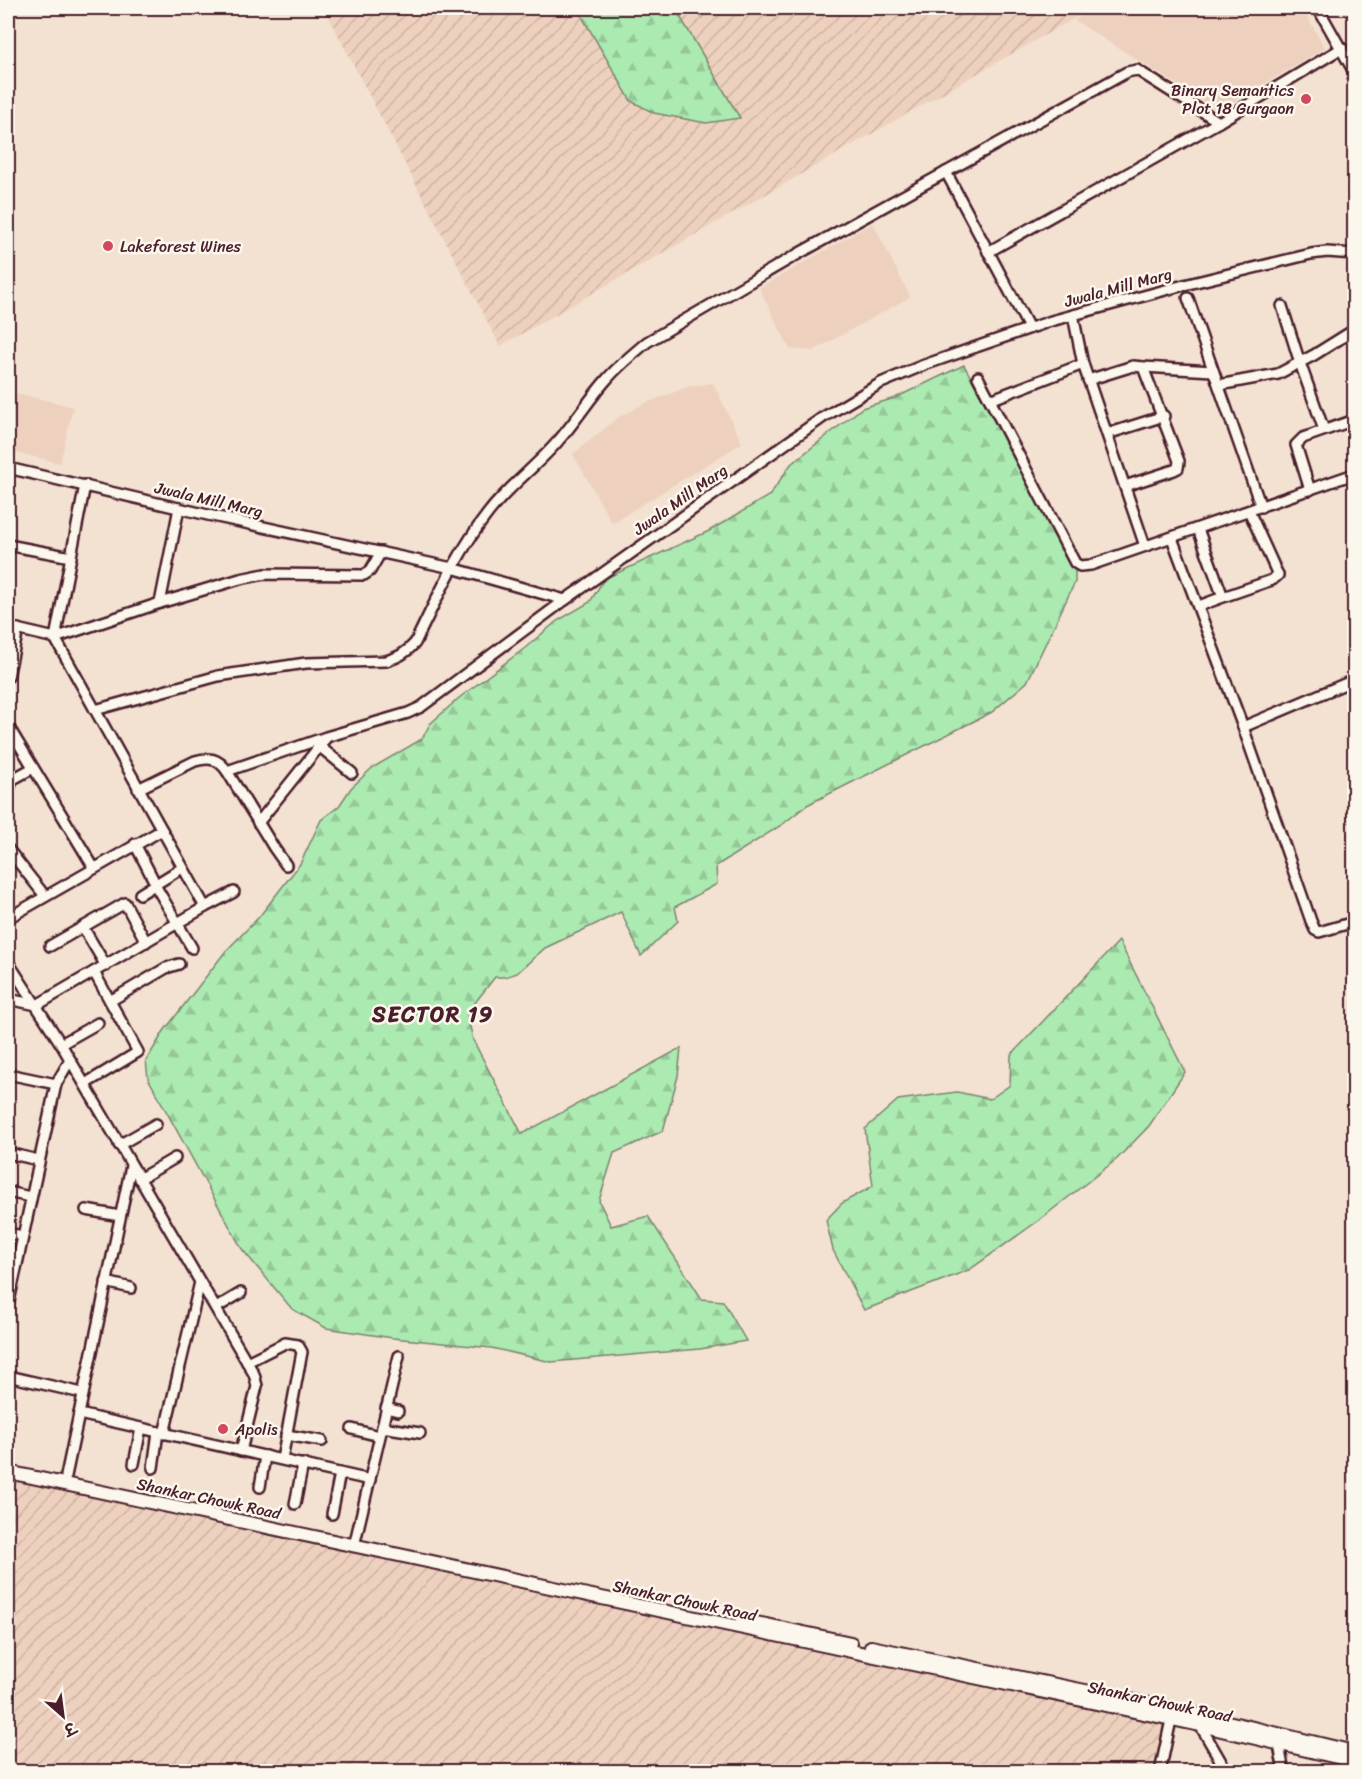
<svg xmlns="http://www.w3.org/2000/svg" width="1362" height="1779" font-family="Sriracha,'Playpen Sans Deva',sans-serif">
  <defs>
    <pattern id="industrial-furrows" width="10" height="10" patternUnits="userSpaceOnUse" patternTransform="scale(1.5)"><rect width="10" height="10" fill="#edd1be"/><path d="M-1 1l2-2M0 10L10 0M9 11l2-2" fill="none" stroke="#cdb3a3"/></pattern>
    <pattern id="forest-firs" width="22" height="20" patternUnits="userSpaceOnUse" patternTransform="scale(1.5)"><rect width="22" height="20" fill="#abeab1"/><path d="M5 1l3.5 6h-7zM16 11l3.5 6h-7z" fill="#95c898"/></pattern>
  </defs>
  <rect width="100%" height="100%" fill="#f3e1d1"/>
  <filter id="ink" filterUnits="userSpaceOnUse"><feTurbulence type="fractalNoise" baseFrequency=".0167" numOctaves="2"/><feDisplacementMap in="SourceGraphic" scale="12" xChannelSelector="R" yChannelSelector="G"/><feConvolveMatrix kernelMatrix="1 2 1 2 8 2 1 2 1" color-interpolation-filters="sRGB"/></filter>
  <g filter="url(#ink)">
    <g fill="#edd1be">
      <path d="M 1097,8 L 1302,8 L 1325,48 L 1219,111 L 1074,20 Z"/>
      <path d="M 873,223 L 910,297 L 813,351 L 790,349 L 759,288 Z"/>
      <path d="M 713,383 L 742,443 L 612,523 L 573,454 L 619,417 L 644,404 L 687,387 Z"/>
      <path d="M 8,391 L 73,407 L 60,463 L 8,451 Z"/>
    </g>
    <g fill="url(#industrial-furrows)">
      <path d="M 324,8 L 1092,8 L 500,346 Z"/>
      <path d="M 8,1476 L 1169,1718 L 1157,1771 L 8,1771 Z"/>
    </g>
    <g fill="url(#forest-firs)" stroke="#7a846e" stroke-width="1.5">
      <path d="M 577,8 L 675,8 L 740,118 L 706,123 L 654,113 L 631,101 Z"/>
      <path d="M 964,365 L 1075,568 L 1075,582 L 1027,682 L 992,712 L 807,805 L 783,824 L 716,866 L 717,884 L 675,907 L 678,921 L 641,956 L 621,912 L 545,948 L 517,973 L 505,977 L 495,977 L 467,1013 L 473,1040 L 522,1134 L 681,1048 L 678,1076 L 663,1131 L 614,1153 L 599,1201 L 611,1226 L 648,1216 L 702,1299 L 723,1301 L 746,1341 L 700,1349 L 551,1362 L 492,1348 L 393,1338 L 326,1328 L 292,1309 L 242,1249 L 148,1078 L 146,1061 L 164,1031 L 225,952 L 259,917 L 300,864 L 321,820 L 339,806 L 351,788 L 372,768 L 422,739 L 430,724 L 459,698 L 525,648 L 557,621 L 590,602 L 604,579 L 709,531 L 770,495 L 791,464 L 862,408 L 895,398 Z"/>
      <path d="M 1119,941 L 1185,1072 L 1149,1126 L 1117,1159 L 1038,1221 L 969,1270 L 864,1310 L 833,1250 L 826,1220 L 842,1203 L 873,1186 L 865,1129 L 898,1100 L 957,1092 L 990,1099 L 1010,1085 L 1011,1055 Z"/>
    </g>
    <g fill="none" stroke-linecap="round" stroke-linejoin="round">
      <defs>
        <g id="minor">
          <path d="M 1318,8 L 1354,72"/>
          <path d="M 946,172 L 1029,328"/>
          <path d="M 988,252 L 1219,122 L 1342,48"/>
          <path d="M 1188,298 L 1261,507"/>
          <path d="M 1282,306 L 1300,363 L 1324,430"/>
          <path d="M 1073,315 L 1083,364 L 1145,546"/>
          <path d="M 1143,367 L 1213,371"/>
          <path d="M 978,377 L 1075,563 L 1080,566 L 1091,565 L 1354,474"/>
          <path d="M 1088,380 L 1133,366 L 1143,367 L 1179,461 L 1178,468 L 1174,470 L 1125,486"/>
          <path d="M 1219,385 L 1278,374 L 1314,355 L 1354,330"/>
          <path d="M 990,400 L 1083,364"/>
          <path d="M 1107,434 L 1164,416"/>
          <path d="M 8,468 L 208,515 L 452,568 L 565,600 L 822,418 L 881,383 L 924,365 L 1051,321 L 1184,285 L 1311,254 L 1327,252 L 1354,254"/>
          <path d="M 85,485 L 55,638 L 205,907"/>
          <path d="M 1310,490 L 1296,445 L 1303,438 L 1354,420"/>
          <path d="M 1198,529 L 1223,597 L 1272,580 L 1278,575 L 1249,511"/>
          <path d="M 1172,538 L 1243,727 L 1311,921 L 1315,930 L 1319,932 L 1354,922"/>
          <path d="M 8,545 L 71,557"/>
          <path d="M 160,603 L 179,508"/>
          <path d="M 1199,606 L 1223,597"/>
          <path d="M 8,627 L 55,638 L 160,603 L 240,579 L 265,574 L 364,575 L 370,571 L 381,552"/>
          <path d="M 8,677 L 18,629"/>
          <path d="M 95,710 L 218,676 L 306,663 L 386,661 C 399,657 406,653 415,643 C 437,598 458,551 489,512 C 510,485 537,466 559,440 C 576,421 590,398 607,379 C 619,365 633,354 647,342 L 798,254 L 1127,72 L 1137,70 L 1219,122"/>
          <path d="M 8,726 L 94,868"/>
          <path d="M 1243,727 L 1354,680"/>
          <path d="M 319,746 L 352,773"/>
          <path d="M 227,771 L 326,737 L 408,713 L 421,707 L 565,600"/>
          <path d="M 138,789 L 195,761 C 209,757 218,758 227,771 L 274,848 L 286,865"/>
          <path d="M 8,790 L 13,779 L 33,768"/>
          <path d="M 258,823 L 326,738"/>
          <path d="M 135,844 L 153,879"/>
          <path d="M 8,849 L 45,896"/>
          <path d="M 155,885 L 192,948"/>
          <path d="M 140,894 L 182,868"/>
          <path d="M 8,918 L 162,830"/>
          <path d="M 83,927 L 106,966"/>
          <path d="M 50,946 L 125,903 L 146,942"/>
          <path d="M 8,962 L 61,1044 L 254,1374 L 257,1386 L 241,1451"/>
          <path d="M 8,999 L 37,1005 L 205,907 L 234,892"/>
          <path d="M 110,1001 L 166,968 L 179,964"/>
          <path d="M 61,1044 L 98,1023"/>
          <path d="M 8,1074 L 56,1084"/>
          <path d="M 85,1084 L 138,1052 L 94,972"/>
          <path d="M 119,1145 L 156,1124"/>
          <path d="M 8,1153 L 38,1160"/>
          <path d="M 139,1179 L 175,1158"/>
          <path d="M 8,1192 L 30,1197"/>
          <path d="M 86,1210 L 120,1216"/>
          <path d="M 8,1233 L 22,1236"/>
          <path d="M 106,1282 L 131,1288"/>
          <path d="M 8,1306 L 56,1084 L 70,1060"/>
          <path d="M 216,1308 L 241,1293"/>
          <path d="M 247,1362 L 285,1343 L 298,1345 L 302,1352 L 282,1459"/>
          <path d="M 8,1376 L 82,1393"/>
          <path d="M 386,1408 L 398,1411"/>
          <path d="M 79,1414 L 370,1480"/>
          <path d="M 382,1427 L 420,1433"/>
          <path d="M 352,1429 L 379,1436"/>
          <path d="M 164,1434 L 200,1282"/>
          <path d="M 286,1435 L 322,1441"/>
          <path d="M 134,1464 L 141,1428"/>
          <path d="M 153,1468 L 158,1432"/>
          <path d="M 66,1476 L 131,1166"/>
          <path d="M 260,1487 L 265,1456"/>
          <path d="M 295,1504 L 303,1464"/>
          <path d="M 332,1514 L 340,1473"/>
          <path d="M 354,1546 L 399,1356"/>
          <path d="M 1200,1725 L 1227,1772"/>
          <path d="M 1279,1745 L 1284,1772"/>
          <path d="M 1160,1772 L 1172,1715"/>
        </g>
        <g id="major">
          <path d="M 8,1472 L 1200,1725 L 1354,1761"/>
          <path d="M 742,1620 L 851,1643"/>
          <path d="M 871,1647 L 1173,1709 L 1354,1752"/>
        </g>
      </defs>
      <use href="#minor" stroke="#4a1f2b" stroke-width="14"/>
      <use href="#major" stroke="#4a1f2b" stroke-width="16"/>
      <use href="#minor" stroke="#fbf7ec" stroke-width="9"/>
      <use href="#major" stroke="#fbf7ec" stroke-width="12"/>
    </g>
  </g>
  <g fill="#d1495b" stroke="#fbf7ec" stroke-width="2">
    <circle cx="1306" cy="99" r="6"/>
    <circle cx="108" cy="246" r="6"/>
    <circle cx="223" cy="1429" r="6"/>
  </g>
  <g text-anchor="middle" stroke-width="5" stroke-linejoin="round" paint-order="stroke">
    <g font-size="16" fill="#4a1f2b" stroke="#fbf7ec" text-anchor="start">
      <text x="1294" y="96" text-anchor="end">Binary Semantics<tspan x="1294" dy="18">Plot 18 Gurgaon</tspan></text>
      <text x="120" y="252">Lakeforest Wines</text>
      <text x="235" y="1435">Apolis</text>
    </g>
    <g font-size="16" fill="#4a1f2b" stroke="#fbf7ec">
      <text transform="translate(1118 287) rotate(-15)" y="6">Jwala Mill Marg</text>
      <text transform="translate(209 499) rotate(13)" y="6">Jwala Mill Marg</text>
      <text transform="translate(680 499) rotate(-35)" y="6">Jwala Mill Marg</text>
      <text transform="translate(209 1498) rotate(12)" y="6">Shankar Chowk Road</text>
      <text transform="translate(685 1600) rotate(12)" y="6">Shankar Chowk Road</text>
      <text transform="translate(1160 1701) rotate(12)" y="6">Shankar Chowk Road</text>
    </g>
    <g font-size="22" font-weight="bold" letter-spacing="1.5" fill="#4a1f2b" stroke="#fbf7ec">
      <text x="433" y="1022">SECTOR 19</text>
    </g>
  </g>
  <rect width="1362" height="1779" fill="none" stroke="#fbf7ec" stroke-width="30"/>
  <rect x="15" y="15" width="1332" height="1749" fill="none" stroke="#4a1f2b" stroke-width="2" filter="url(#ink)"/>
  <g transform="translate(63 1716) rotate(152)" stroke="#fbf7ec" stroke-width="4.5" paint-order="stroke">
  <path d="M0-4.5L10 22L0 15L-10 22Z" fill="#4a1f2b"/>
  <text y="-9" font-size="16" font-weight="bold" text-anchor="middle" fill="#4a1f2b">उ</text>
  </g>
</svg>
